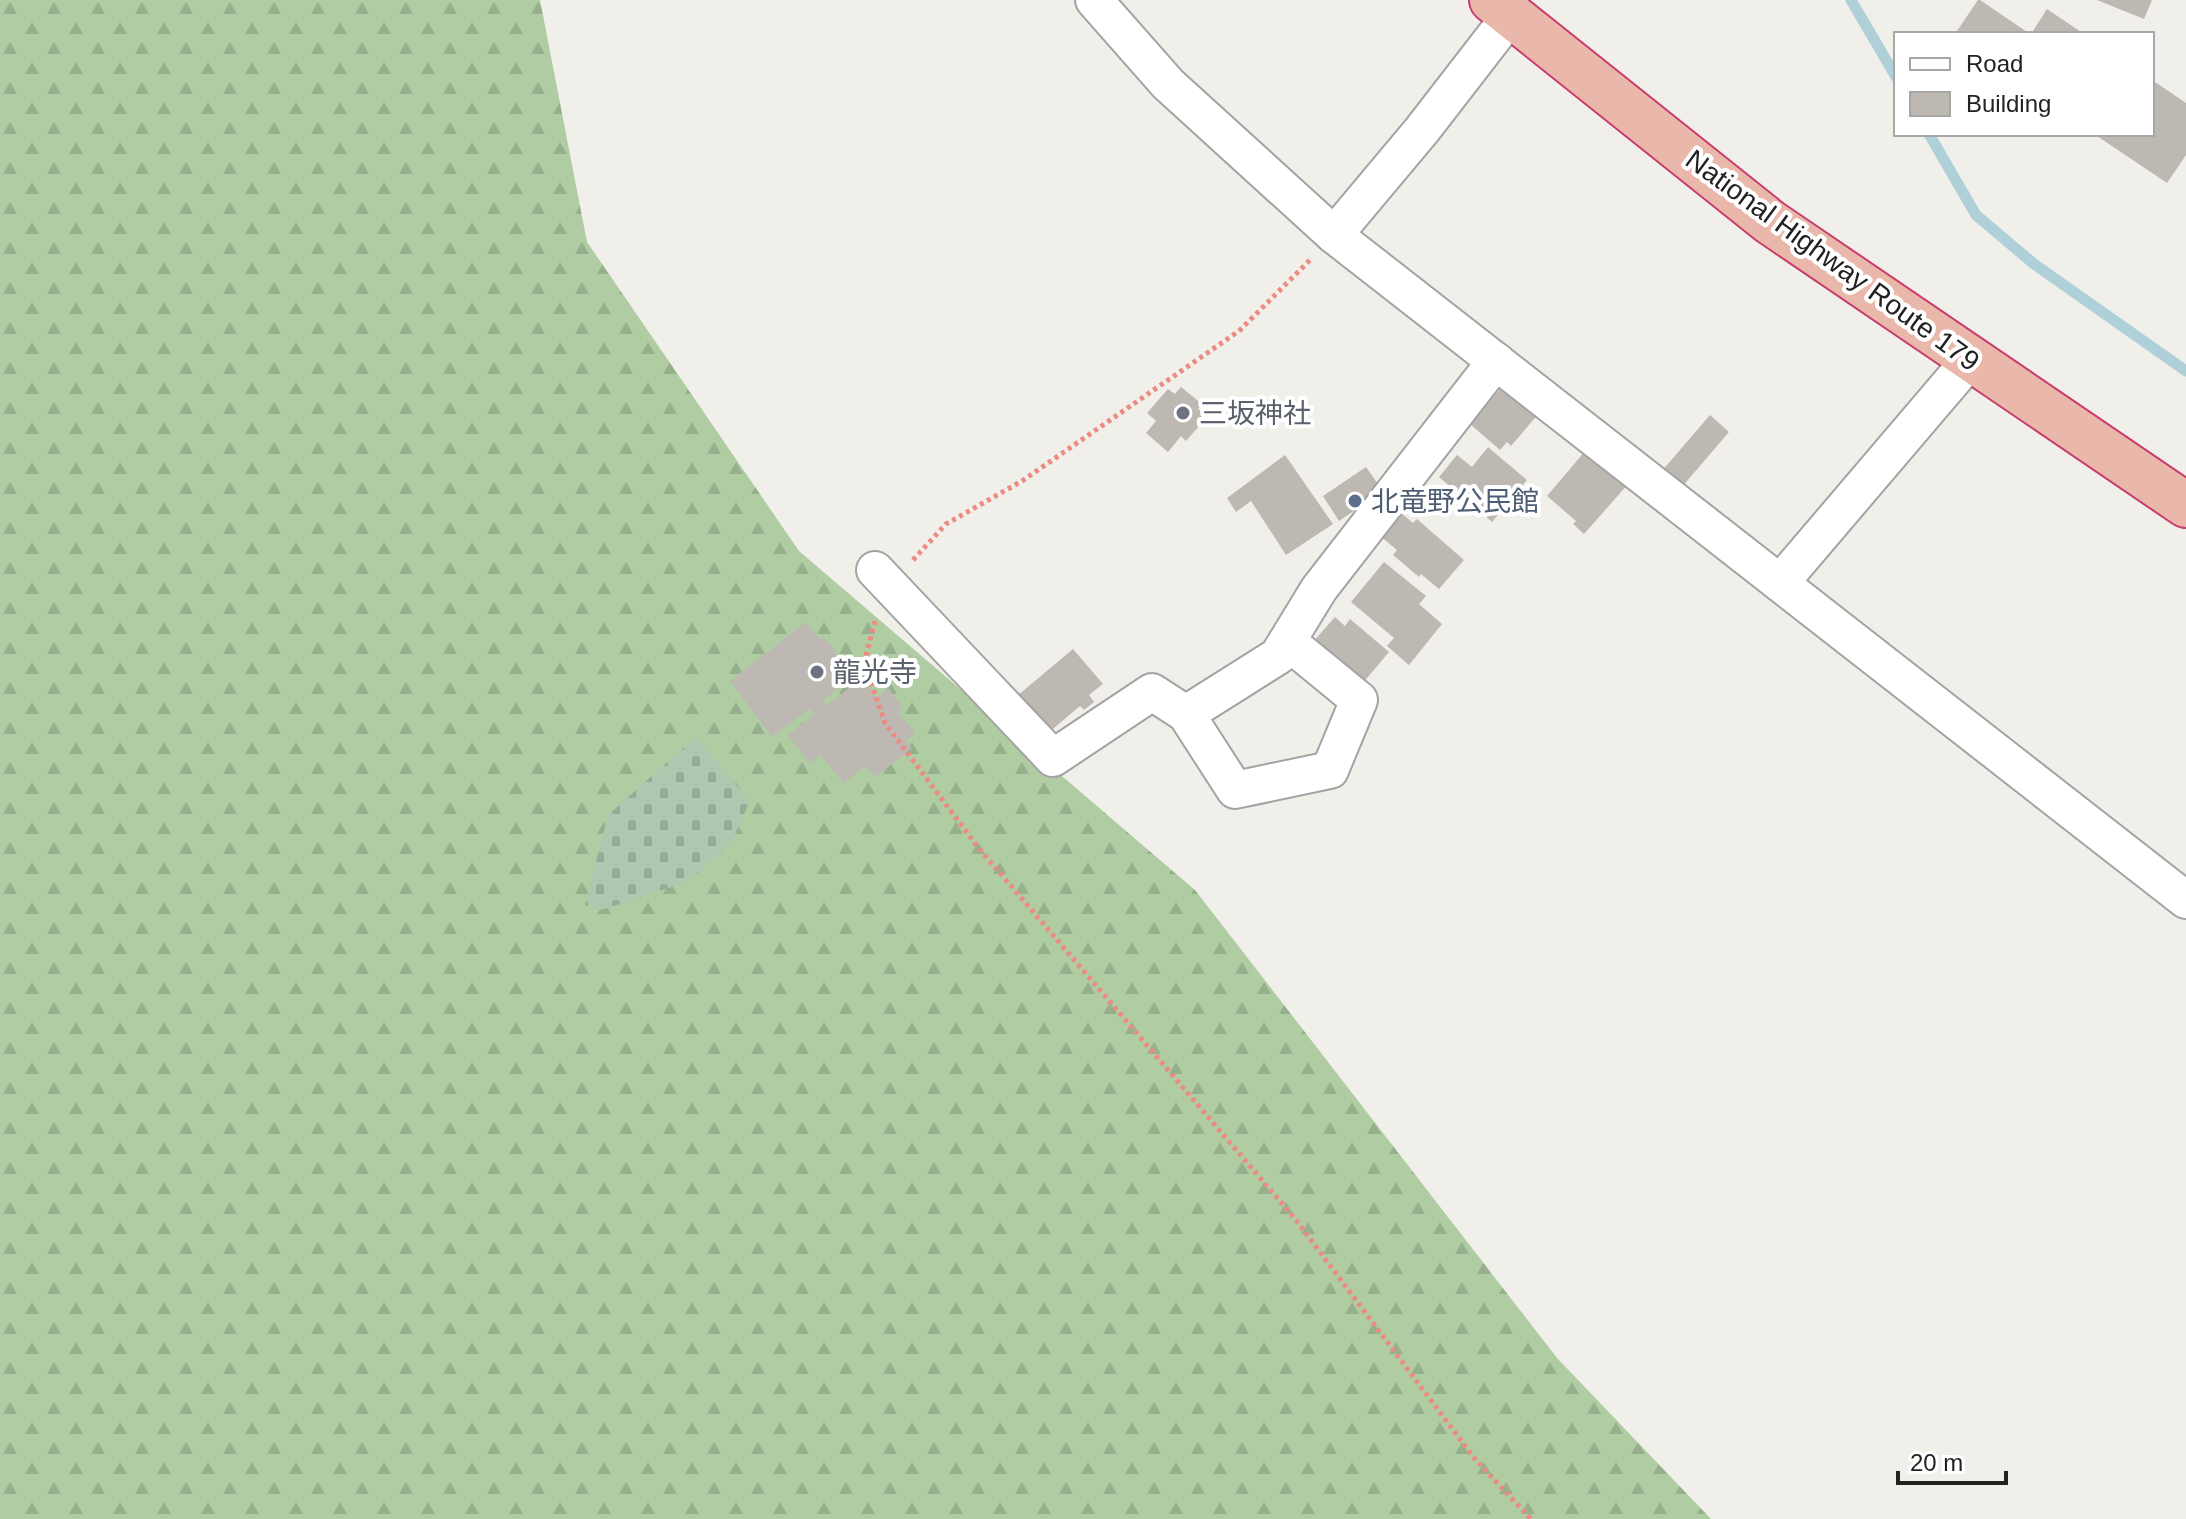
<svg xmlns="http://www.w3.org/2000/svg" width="2186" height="1519" font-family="Helvetica,'Noto Sans JP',sans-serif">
  <defs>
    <pattern id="forest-firs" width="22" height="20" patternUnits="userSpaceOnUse" patternTransform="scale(2)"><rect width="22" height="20" fill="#afcca3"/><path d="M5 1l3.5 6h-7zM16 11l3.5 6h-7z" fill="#96af8c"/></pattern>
    <pattern id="cemetery-stones" width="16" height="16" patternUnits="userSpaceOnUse" patternTransform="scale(2)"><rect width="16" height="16" fill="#adc7b1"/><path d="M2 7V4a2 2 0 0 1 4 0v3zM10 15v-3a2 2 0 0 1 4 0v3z" fill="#95ab98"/></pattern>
  </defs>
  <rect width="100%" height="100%" fill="#f1efea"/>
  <path fill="url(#forest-firs)" d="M 0,0 L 540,0 L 587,242 L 799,551 L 1195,890 L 1557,1358 L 1711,1519 L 0,1519 Z"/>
  <path fill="url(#cemetery-stones)" d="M 696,737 L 750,801 L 731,843 L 687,882 L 601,910 L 585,905 L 608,815 Z"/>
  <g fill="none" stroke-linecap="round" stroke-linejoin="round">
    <g stroke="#afd0d9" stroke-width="11">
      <path d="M 1851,0 L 1896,77"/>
      <path d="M 1929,134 L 1976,215 L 2034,264 L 2186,371"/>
    </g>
  </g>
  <g fill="#beb8b3">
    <path d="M 1978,0 L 1980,0 L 2030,34 L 1955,34 Z"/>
    <path d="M 2097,0 L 2152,0 L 2144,19 Z"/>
    <path d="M 2047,9 L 2084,34 L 2031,34 Z"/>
    <path d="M 2152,80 L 2186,103 L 2186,155 L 2167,183 L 2094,134 L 2152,134 Z"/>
    <path d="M 1506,382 L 1540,412 L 1511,446 L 1507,442 L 1500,450 L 1470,424 Z"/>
    <path d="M 1181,387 L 1202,404 L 1198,409 L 1207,417 L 1186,441 L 1181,436 L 1168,452 L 1146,433 L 1156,421 L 1147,413 L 1168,389 L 1175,394 Z"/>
    <path d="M 1710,415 L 1729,432 L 1681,488 L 1661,472 Z"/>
    <path d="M 1488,447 L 1527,480 L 1492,522 L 1439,477 L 1457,455 L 1472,467 Z"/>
    <path d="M 1586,450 L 1629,483 L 1584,534 L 1573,524 L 1576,521 L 1547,496 Z"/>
    <path d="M 1285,455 L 1333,524 L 1286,555 L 1251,501 L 1236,512 L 1227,498 Z"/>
    <path d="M 1366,467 L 1383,491 L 1339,521 L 1323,496 Z"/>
    <path d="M 1400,512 L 1413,523 L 1417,519 L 1464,560 L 1439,589 L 1421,574 L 1419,577 L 1393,555 L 1397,550 L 1380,536 Z"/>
    <path d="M 1384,562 L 1426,596 L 1419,604 L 1442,624 L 1409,665 L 1387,646 L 1394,638 L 1351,602 Z"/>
    <path d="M 1335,617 L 1345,626 L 1350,619 L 1389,652 L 1362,684 L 1313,642 Z"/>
    <path d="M 806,622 L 820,640 L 824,637 L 841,659 L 837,663 L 850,679 L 823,700 L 827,705 L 862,678 L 877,697 L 888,688 L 903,708 L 898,712 L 915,733 L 906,741 L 912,748 L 875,777 L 866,766 L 843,783 L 821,755 L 810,763 L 788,735 L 815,714 L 810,708 L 772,737 L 730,681 Z"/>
    <path d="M 1073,649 L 1103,684 L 1089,695 L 1094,702 L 1084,710 L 1080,706 L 1048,733 L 1017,696 Z"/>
  </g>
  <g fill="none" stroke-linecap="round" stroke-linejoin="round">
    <defs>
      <g id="minor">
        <path d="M 1094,0 L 1168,84 L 1334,235 L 2186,900"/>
        <path d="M 1334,235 L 1422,130 L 1511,15"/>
        <path d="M 875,570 L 1053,758 L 1152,692 L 1186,714"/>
        <path d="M 1780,583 L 1970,360"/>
        <path d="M 1287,641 L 1359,700 L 1330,770 L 1235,790 L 1186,714 L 1278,656 L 1319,589 L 1496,361"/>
      </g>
      <path id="trunk" d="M 1492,0 L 1770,222 L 2186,505"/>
    </defs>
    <use href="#minor" stroke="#a3a3a3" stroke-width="40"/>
    <use href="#trunk" stroke="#c93d6e" stroke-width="48"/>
    <g stroke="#ec8b80" stroke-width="5" stroke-dasharray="4 4" stroke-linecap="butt">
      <path d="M 913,560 L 946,524 L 1022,481 L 1239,331 L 1311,259"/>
      <path d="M 875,621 L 864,663 L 885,723 L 977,846 L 1296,1220 L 1474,1458 L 1531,1519"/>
    </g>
    <use href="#minor" stroke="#fff" stroke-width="36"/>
    <use href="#trunk" stroke="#e9b8aa" stroke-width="44"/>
  </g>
  <g fill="#6b7280" stroke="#fff" stroke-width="3">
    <circle cx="1183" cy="413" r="8"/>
    <circle cx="817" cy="672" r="8"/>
  </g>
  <circle fill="#5c6f8a" stroke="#fff" stroke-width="3" cx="1355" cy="501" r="8"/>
  <g text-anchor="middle" stroke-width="8" stroke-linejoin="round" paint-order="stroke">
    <g font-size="28" fill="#222" stroke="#fff">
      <text transform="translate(1833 260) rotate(36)" y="10">National Highway Route 179</text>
    </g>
    <g font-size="28" fill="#5b616d" stroke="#fff" text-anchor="start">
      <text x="1199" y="423">三坂神社</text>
      <text x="833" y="682">龍光寺</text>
    </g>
    <g font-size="28" fill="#4e5e75" stroke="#fff" text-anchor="start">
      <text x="1371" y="511">北竜野公民館</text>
    </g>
  </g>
  <rect x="1894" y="32" width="260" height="104" fill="#ffffff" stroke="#a7a7a7" stroke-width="2"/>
  <rect x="1910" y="58" width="40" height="12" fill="#ffffff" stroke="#a7a7a7" stroke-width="2"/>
  <text x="1966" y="72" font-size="24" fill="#222222">Road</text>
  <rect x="1910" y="92" width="40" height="24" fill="#beb8b3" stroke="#a7a7a7" stroke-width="2"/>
  <text x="1966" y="112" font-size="24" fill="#222222">Building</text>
  <path d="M1898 1471v12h108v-12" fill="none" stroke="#222222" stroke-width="4"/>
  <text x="1910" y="1471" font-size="24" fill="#222222" stroke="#ffffff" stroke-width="6" paint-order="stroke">20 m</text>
</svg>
